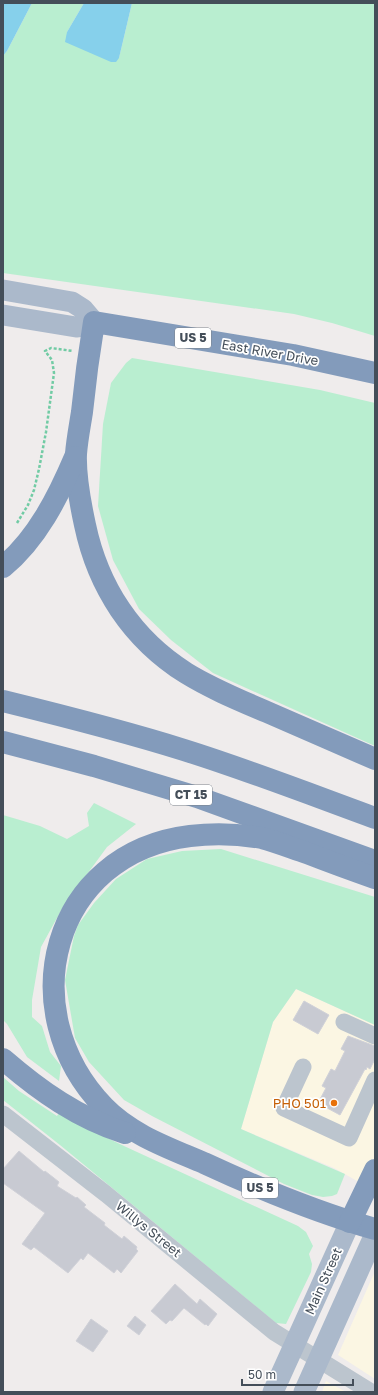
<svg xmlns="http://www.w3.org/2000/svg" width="378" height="1395" font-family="'Golos Text',sans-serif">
  <rect width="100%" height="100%" fill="#efecec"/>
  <g fill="#fbf6e3">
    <path d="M 296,989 L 375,1025 L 375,1191 L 334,1168 L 241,1129 L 273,1022 Z"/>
    <path d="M 375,1271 L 375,1379 L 338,1355 Z"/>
    <path d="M 326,1381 L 346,1392 L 322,1392 Z"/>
  </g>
  <g fill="#b9eed0">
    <path d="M 32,3 L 84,3 L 67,32 L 119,58 L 132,3 L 375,3 L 375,336 L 332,323 L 294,314 L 3,273 L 3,56 L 7,51 Z"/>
    <path d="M 132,358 L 320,390 L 375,403 L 375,746 L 213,673 L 171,640 L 139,609 L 113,560 L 98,506 L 103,424 L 111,383 L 126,363 Z"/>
    <path d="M 94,803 L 136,824 L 107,847 L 63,907 L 41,947 L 32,1000 L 32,1017 L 42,1026 L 50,1052 L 61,1066 L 59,1081 L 27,1057 L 7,1024 L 3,1020 L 3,815 L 40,826 L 67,839 L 89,826 L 87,813 Z"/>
    <path d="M 221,849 L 375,897 L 375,1025 L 296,989 L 273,1022 L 241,1129 L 345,1174 L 337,1194 L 332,1196 L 323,1197 L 312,1195 L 284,1184 L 152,1116 L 124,1100 L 89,1062 L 75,1038 L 65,980 L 74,936 L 78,925 L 94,903 L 116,879 L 147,859 L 182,851 Z"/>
    <path d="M 3,1077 L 19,1091 L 57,1116 L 60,1111 L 91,1130 L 124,1146 L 298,1226 L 306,1232 L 313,1246 L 309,1254 L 312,1264 L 311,1272 L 286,1324 L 276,1323 L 60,1145 L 3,1100 Z"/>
  </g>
  <g fill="#86d0eb">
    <path d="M 3,3 L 32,3 L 7,51 L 3,56 Z"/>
    <path d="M 84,3 L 132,3 L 119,58 L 116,62 L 111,62 L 65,42 L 67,32 Z"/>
  </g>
  <g fill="#c8cad2" stroke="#d0d1d8">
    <path d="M 304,1001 L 329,1015 L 318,1034 L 293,1020 Z"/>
    <path d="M 348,1036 L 375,1046 L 375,1059 L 370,1069 L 367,1067 L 366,1070 L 365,1069 L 340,1115 L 318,1103 L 326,1088 L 322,1086 L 331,1069 L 335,1071 L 345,1051 L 341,1049 Z"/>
    <path d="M 19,1151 L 44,1172 L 45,1171 L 54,1178 L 59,1182 L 57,1186 L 76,1198 L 77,1197 L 86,1205 L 84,1207 L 105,1223 L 104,1225 L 122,1239 L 124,1236 L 137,1247 L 136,1249 L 138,1251 L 121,1273 L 117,1269 L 114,1273 L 88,1253 L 83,1260 L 81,1258 L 68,1273 L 34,1247 L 31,1250 L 22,1244 L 45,1213 L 3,1183 L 3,1169 Z"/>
    <path d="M 175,1284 L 197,1304 L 200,1299 L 217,1314 L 208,1326 L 206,1324 L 205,1325 L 184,1308 L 172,1321 L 170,1320 L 166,1324 L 151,1311 Z"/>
    <path d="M 135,1316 L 146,1325 L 139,1335 L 127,1326 Z"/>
    <path d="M 91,1319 L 108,1331 L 93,1352 L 76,1341 Z"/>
  </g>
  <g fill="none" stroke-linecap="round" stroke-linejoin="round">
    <path stroke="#71cba4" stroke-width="2.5" stroke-dasharray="3 2" stroke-linecap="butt" d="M 17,523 L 28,505 L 34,490 L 39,469 L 46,432 L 54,373 L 52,360 L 45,351 L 51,348 L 73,351"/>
    <g stroke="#bcc5ce" stroke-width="17">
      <path d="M 344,1022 L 375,1036"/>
      <path d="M 303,1067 L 284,1108 L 349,1138 L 375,1080"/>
      <path d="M 3,1114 L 106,1194 L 274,1332 L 371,1392"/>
    </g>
    <g stroke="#abb9cb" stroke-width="21">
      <path d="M 3,290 L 72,302 L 83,309 L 94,322 L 84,326 L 76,327 L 3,315"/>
      <path d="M 273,1392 L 350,1222"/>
      <path d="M 304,1392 L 375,1234"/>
    </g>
    <g stroke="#839bbb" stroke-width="22">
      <path d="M 375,373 L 293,355 L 94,322 C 89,352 85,382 82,412 C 80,425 77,440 76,454 C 75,477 80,502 85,525 C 98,587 132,639 186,673 C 212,689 239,700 267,712 C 303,728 339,743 375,759"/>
      <path d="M 3,567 C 37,539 58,497 75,457"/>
      <path d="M 3,701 C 64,716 124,731 184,750 C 248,770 312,795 375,818"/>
      <path d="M 3,742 L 94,766 L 197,797 L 375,861"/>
      <path d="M 375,878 C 352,870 330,862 307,853 C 292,848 277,842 262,838 C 239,834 214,833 190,836 C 51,853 11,1011 104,1107 C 131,1135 169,1148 204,1163 C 260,1189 316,1212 375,1229"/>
      <path d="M 3,1059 C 40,1091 78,1118 125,1133"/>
      <path d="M 350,1222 L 375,1170"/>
    </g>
  </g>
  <circle fill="#e8710a" stroke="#fff" stroke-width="1.5" cx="334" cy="1103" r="4"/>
  <g text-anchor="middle" stroke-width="3.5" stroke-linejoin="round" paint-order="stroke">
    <g fill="#fff" stroke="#7c838b" stroke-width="1">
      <rect x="175" y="328" width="36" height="20" rx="3"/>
      <rect x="170" y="785" width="42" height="20" rx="3"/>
      <rect x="242" y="1178" width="36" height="20" rx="3"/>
    </g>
    <g font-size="12" font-weight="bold" fill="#444e59">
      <text x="193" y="342">US 5</text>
      <text x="191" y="799">CT 15</text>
      <text x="260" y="1192">US 5</text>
    </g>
    <g font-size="13" fill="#444e59" stroke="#fff">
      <text transform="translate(270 352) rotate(10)" y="5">East River Drive</text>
      <text transform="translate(149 1229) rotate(39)" y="5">Willys Street</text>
      <text transform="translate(323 1281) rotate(-66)" y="5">Main Street</text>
    </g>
    <g font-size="13" fill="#c56008" stroke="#fff" text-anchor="end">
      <text x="326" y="1108">PHO 501</text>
    </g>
  </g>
  <rect width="378" height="1395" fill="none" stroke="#444e59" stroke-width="8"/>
  <path d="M242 1379v6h111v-6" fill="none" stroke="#444e59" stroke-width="2"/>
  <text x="248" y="1379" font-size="12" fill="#444e59" stroke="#ffffff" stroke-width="3" paint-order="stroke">50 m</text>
</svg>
